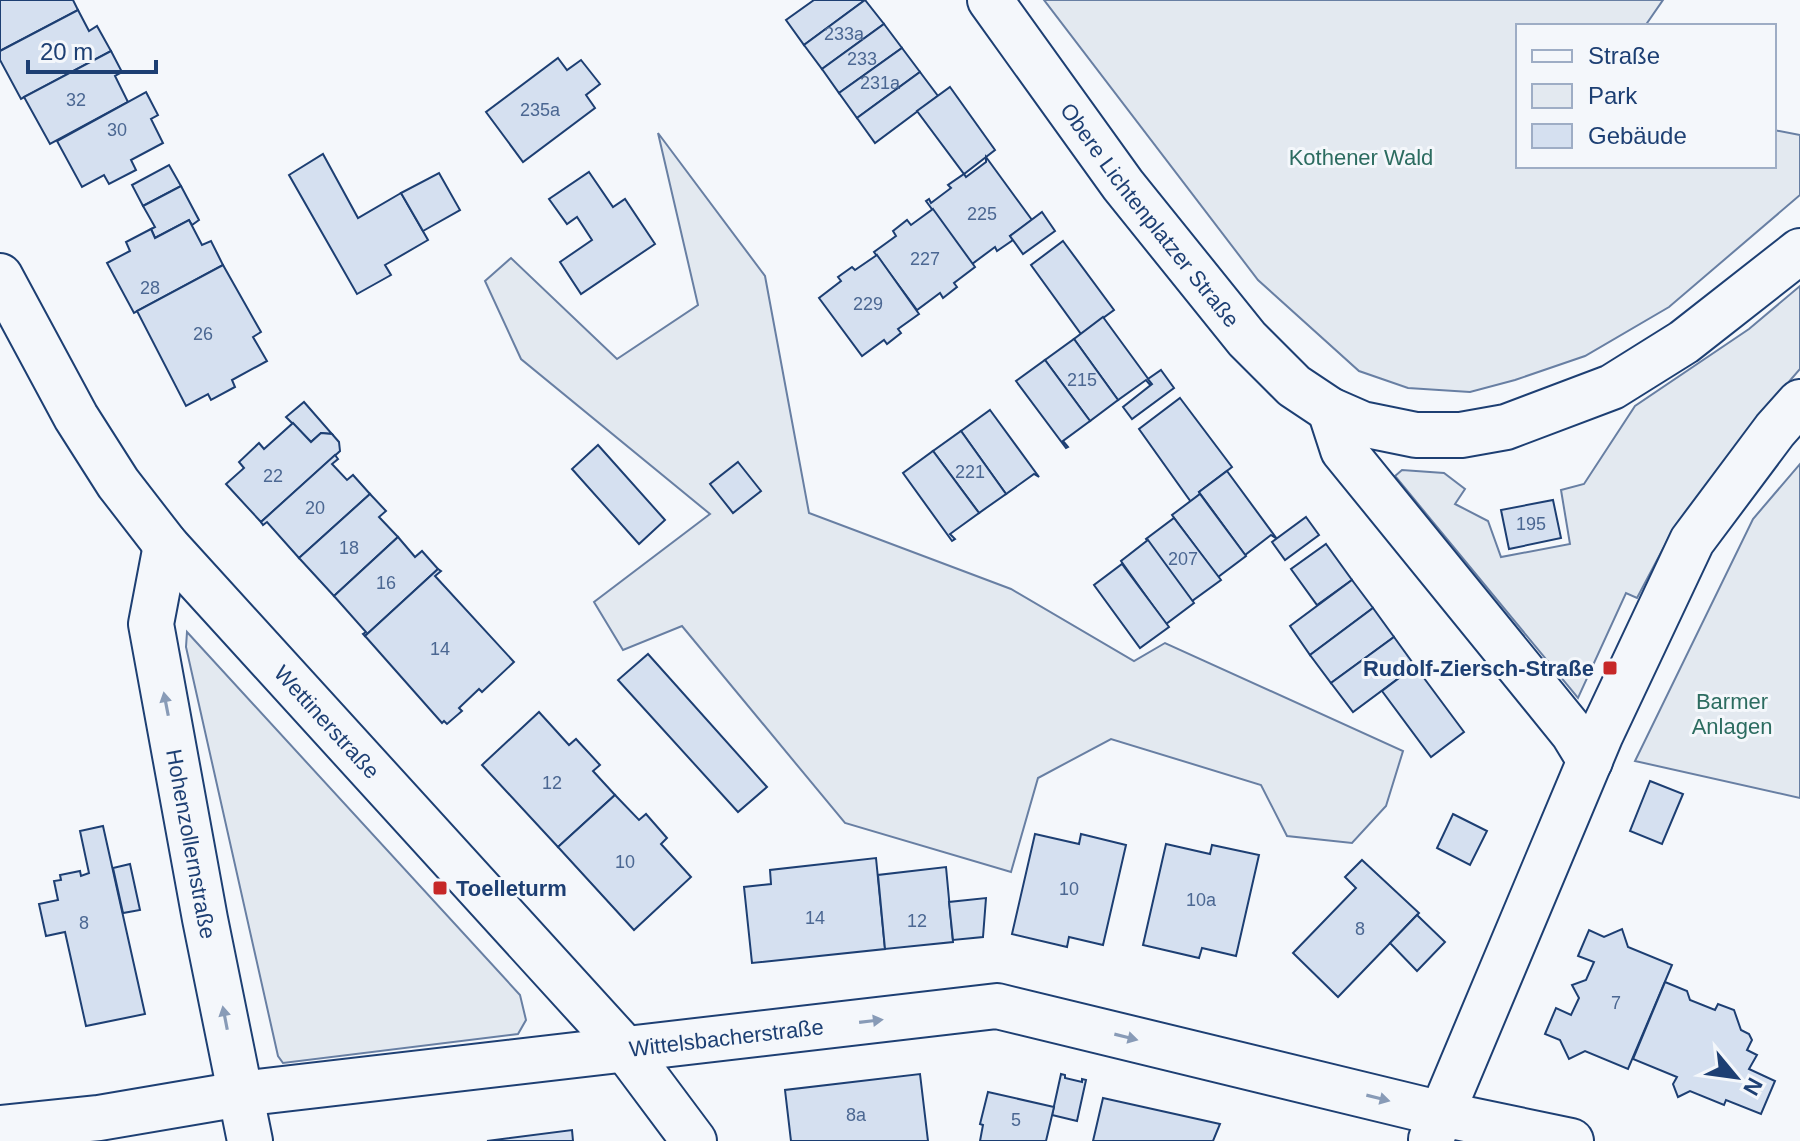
<svg xmlns="http://www.w3.org/2000/svg" width="1800" height="1141" font-family="Arial,sans-serif">
  <rect width="100%" height="100%" fill="#f4f7fb"/>
  <g fill="#e3e9f0" stroke="#687fa3" stroke-width="2">
    <path d="M 1044,0 L 1663,0 L 1645,26 L 1518,26 L 1518,166 L 1774,166 L 1774,130 L 1800,135 L 1800,195 L 1669,307 L 1585,356 L 1515,380 L 1470,392 L 1408,388 L 1359,371 L 1258,280 Z"/>
    <path d="M 658,133 L 765,276 L 809,513 L 1011,589 L 1134,661 L 1165,643 L 1403,751 L 1386,806 L 1352,843 L 1287,836 L 1261,785 L 1111,739 L 1038,778 L 1011,872 L 845,823 L 682,626 L 623,650 L 594,602 L 710,514 L 521,359 L 485,281 L 511,258 L 617,359 L 698,305 Z"/>
    <path d="M 1800,286 L 1800,369 L 1761,414 L 1675,526 L 1637,598 L 1626,593 L 1578,698 L 1395,476 L 1402,470 L 1444,473 L 1465,489 L 1455,504 L 1488,521 L 1501,557 L 1570,544 L 1561,490 L 1584,484 L 1635,406 L 1749,329 Z"/>
    <path d="M 1800,464 L 1800,798 L 1635,761 L 1753,519 Z"/>
    <path d="M 187,632 L 520,995 L 526,1020 L 518,1034 L 283,1063 L 278,1056 L 186,647 Z"/>
  </g>
  <g fill="#d5e0f0" stroke="#1d3f73" stroke-width="2">
    <path d="M 0,0 L 73,0 L 78,10 L 0,51 Z"/>
    <path d="M 814,0 L 865,0 L 804,45 L 786,20 Z"/>
    <path d="M 865,0 L 884,24 L 822,69 L 804,45 Z"/>
    <path d="M 78,10 L 89,31 L 97,26 L 111,51 L 21,99 L 0,60 L 0,51 Z"/>
    <path d="M 884,24 L 902,48 L 839,93 L 822,69 Z"/>
    <path d="M 902,48 L 920,72 L 857,118 L 839,93 Z"/>
    <path d="M 111,51 L 122,72 L 115,76 L 128,102 L 50,144 L 24,97 Z"/>
    <path d="M 558,58 L 567,70 L 581,60 L 600,84 L 586,95 L 595,108 L 523,162 L 486,112 Z"/>
    <path d="M 920,72 L 938,96 L 875,143 L 857,118 Z"/>
    <path d="M 950,87 L 995,150 L 964,174 L 917,111 Z"/>
    <path d="M 146,92 L 158,115 L 151,119 L 163,143 L 131,160 L 136,170 L 109,184 L 104,175 L 82,187 L 57,141 Z"/>
    <path d="M 323,154 L 358,218 L 401,193 L 428,240 L 385,265 L 391,275 L 357,294 L 289,175 Z"/>
    <path d="M 986,157 L 1032,220 L 1010,236 L 1013,240 L 997,251 L 995,247 L 972,264 L 926,201 L 929,199 L 931,203 L 951,188 L 948,185 L 964,174 L 966,177 L 986,162 Z"/>
    <path d="M 169,165 L 181,186 L 143,206 L 132,185 Z"/>
    <path d="M 589,172 L 613,207 L 625,199 L 655,244 L 581,294 L 560,262 L 592,240 L 577,217 L 567,224 L 549,199 Z"/>
    <path d="M 439,173 L 460,210 L 423,231 L 401,193 Z"/>
    <path d="M 181,186 L 199,220 L 192,225 L 189,220 L 155,238 L 151,229 L 155,227 L 143,206 Z"/>
    <path d="M 933,209 L 975,267 L 954,283 L 957,287 L 943,298 L 940,293 L 917,310 L 874,252 L 896,236 L 893,231 L 907,220 L 911,225 Z"/>
    <path d="M 1042,212 L 1055,231 L 1023,254 L 1010,236 Z"/>
    <path d="M 189,220 L 202,245 L 211,241 L 223,265 L 134,313 L 107,263 L 130,251 L 126,242 L 151,229 L 155,238 Z"/>
    <path d="M 1063,241 L 1114,310 L 1081,334 L 1031,265 Z"/>
    <path d="M 877,255 L 919,314 L 898,329 L 901,333 L 887,344 L 884,340 L 862,356 L 819,298 L 841,281 L 838,277 L 852,267 L 855,270 Z"/>
    <path d="M 223,265 L 261,332 L 253,337 L 267,361 L 232,380 L 235,387 L 211,400 L 208,394 L 186,406 L 137,311 Z"/>
    <path d="M 1103,317 L 1152,384 L 1151,386 L 1146,380 L 1118,400 L 1074,339 Z"/>
    <path d="M 1074,339 L 1118,400 L 1090,421 L 1045,360 Z"/>
    <path d="M 1045,360 L 1090,421 L 1063,441 L 1068,447 L 1066,448 L 1016,381 Z"/>
    <path d="M 1161,370 L 1174,388 L 1132,419 L 1123,407 L 1152,384 L 1148,379 Z"/>
    <path d="M 1180,398 L 1232,467 L 1199,492 L 1200,494 L 1191,502 L 1139,429 Z"/>
    <path d="M 304,402 L 332,434 L 321,433 L 311,442 L 286,417 Z"/>
    <path d="M 990,410 L 1039,477 L 1034,474 L 1006,494 L 961,431 Z"/>
    <path d="M 293,423 L 311,442 L 321,433 L 332,434 L 339,442 L 340,451 L 261,522 L 226,484 L 244,468 L 239,462 L 259,443 L 264,449 Z"/>
    <path d="M 961,431 L 1006,494 L 979,513 L 933,451 Z"/>
    <path d="M 598,445 L 665,520 L 639,544 L 572,469 Z"/>
    <path d="M 933,451 L 979,513 L 950,534 L 955,539 L 952,541 L 903,473 Z"/>
    <path d="M 335,455 L 338,459 L 332,464 L 347,480 L 353,475 L 370,494 L 299,558 L 267,522 L 263,525 L 261,522 Z"/>
    <path d="M 738,462 L 761,491 L 733,513 L 710,484 Z"/>
    <path d="M 1227,471 L 1277,539 L 1271,535 L 1245,555 L 1199,492 Z"/>
    <path d="M 370,494 L 386,511 L 379,517 L 398,537 L 334,596 L 299,558 Z"/>
    <path d="M 1200,494 L 1246,556 L 1218,577 L 1172,515 Z"/>
    <path d="M 1553,500 L 1561,538 L 1509,549 L 1501,510 Z"/>
    <path d="M 1306,517 L 1319,535 L 1285,560 L 1272,542 Z"/>
    <path d="M 1174,518 L 1221,580 L 1192,601 L 1146,539 Z"/>
    <path d="M 398,537 L 415,557 L 422,551 L 438,569 L 365,636 L 363,634 L 366,632 L 334,596 Z"/>
    <path d="M 1148,540 L 1194,603 L 1166,624 L 1121,561 Z"/>
    <path d="M 1326,544 L 1352,580 L 1317,605 L 1291,569 Z"/>
    <path d="M 1122,564 L 1169,627 L 1140,648 L 1094,585 Z"/>
    <path d="M 438,569 L 441,571 L 435,576 L 514,662 L 482,692 L 479,689 L 459,708 L 462,711 L 447,724 L 444,721 L 442,723 L 365,636 Z"/>
    <path d="M 1352,580 L 1373,608 L 1310,655 L 1290,626 Z"/>
    <path d="M 1373,608 L 1394,637 L 1331,683 L 1310,655 Z"/>
    <path d="M 1394,637 L 1415,666 L 1353,712 L 1331,683 Z"/>
    <path d="M 648,654 L 767,787 L 738,812 L 618,680 Z"/>
    <path d="M 1415,666 L 1464,732 L 1431,757 L 1382,691 Z"/>
    <path d="M 539,712 L 569,745 L 576,739 L 600,765 L 593,771 L 615,795 L 558,847 L 482,765 Z"/>
    <path d="M 1650,781 L 1683,794 L 1662,844 L 1630,831 Z"/>
    <path d="M 615,795 L 639,820 L 646,814 L 667,838 L 661,844 L 691,877 L 634,930 L 558,847 Z"/>
    <path d="M 1453,814 L 1487,831 L 1470,865 L 1437,848 Z"/>
    <path d="M 103,826 L 145,1014 L 86,1026 L 65,932 L 46,936 L 39,904 L 58,900 L 54,881 L 61,880 L 60,875 L 80,871 L 81,876 L 89,873 L 80,831 Z"/>
    <path d="M 1035,834 L 1079,844 L 1081,834 L 1126,845 L 1103,945 L 1069,937 L 1067,947 L 1012,934 Z"/>
    <path d="M 1166,844 L 1210,854 L 1212,845 L 1259,855 L 1236,956 L 1202,948 L 1199,958 L 1143,945 Z"/>
    <path d="M 876,858 L 885,949 L 752,963 L 744,887 L 771,884 L 770,870 Z"/>
    <path d="M 1362,860 L 1419,913 L 1338,997 L 1293,953 L 1356,888 L 1345,877 Z"/>
    <path d="M 130,864 L 140,910 L 123,913 L 113,868 Z"/>
    <path d="M 946,867 L 953,942 L 885,949 L 878,875 Z"/>
    <path d="M 986,898 L 983,937 L 953,940 L 949,902 Z"/>
    <path d="M 1417,915 L 1445,942 L 1417,971 L 1390,943 Z"/>
    <path d="M 1622,929 L 1628,947 L 1672,965 L 1628,1069 L 1585,1051 L 1569,1059 L 1560,1040 L 1545,1034 L 1556,1008 L 1571,1015 L 1579,998 L 1572,985 L 1586,980 L 1594,962 L 1578,956 L 1589,930 L 1604,937 Z"/>
    <path d="M 1665,982 L 1687,991 L 1690,1000 L 1715,1010 L 1718,1004 L 1734,1010 L 1741,1030 L 1749,1034 L 1752,1040 L 1747,1050 L 1757,1055 L 1749,1069 L 1775,1081 L 1761,1114 L 1726,1100 L 1724,1105 L 1690,1091 L 1678,1097 L 1673,1084 L 1677,1077 L 1633,1059 Z"/>
    <path d="M 920,1074 L 928,1141 L 791,1141 L 785,1090 Z"/>
    <path d="M 1061,1074 L 1065,1075 L 1065,1078 L 1082,1082 L 1082,1079 L 1086,1080 L 1077,1121 L 1052,1115 Z"/>
    <path d="M 988,1092 L 1054,1107 L 1046,1141 L 980,1141 L 983,1125 L 980,1124 Z"/>
    <path d="M 1103,1098 L 1220,1124 L 1213,1141 L 1093,1141 Z"/>
    <path d="M 572,1130 L 573,1141 L 487,1141 Z"/>
  </g>
  <g fill="none" stroke-linecap="round" stroke-linejoin="round">
    <defs>
      <g id="minor">
        <path id="s1" d="M 0,276 L 76,417 L 118,483 L 166,545 L 626,1050 L 694,1141"/>
        <path d="M 1330,410 L 1343,450 L 1573,733 L 1590,761"/>
        <path id="s2" d="M 166,545 L 151,624 L 205,919 L 250,1141"/>
        <path id="s3" d="M 0,1128 L 99,1118 L 240,1094 L 997,1006 L 1442,1114 L 1571,1141"/>
        <path d="M 1431,1139 L 1601,734 L 1692,541 L 1775,430 L 1800,402"/>
      </g>
      <g id="major">
        <path id="s4" d="M 990,0 L 1123,185 L 1247,339 L 1294,386 L 1330,410 L 1362,424 L 1416,435 L 1461,435 L 1506,427 L 1612,387 L 1684,342 L 1800,251"/>
      </g>
    </defs>
    <use href="#minor" stroke="#1d3f73" stroke-width="48"/>
    <use href="#major" stroke="#1d3f73" stroke-width="48"/>
    <use href="#minor" stroke="#f4f7fb" stroke-width="44"/>
    <use href="#major" stroke="#f4f7fb" stroke-width="44"/>
  </g>
  <defs><path id="oneway-solid" d="M-6-.8H1V-3.2L6.5 0L1 3.2V.8H-6Z" transform="scale(2)"/></defs>
  <g fill="#889bb7">
    <use href="#oneway-solid" transform="translate(166 704) rotate(-101)"/>
    <use href="#oneway-solid" transform="translate(225 1018) rotate(-101)"/>
    <use href="#oneway-solid" transform="translate(871 1021) rotate(-7)"/>
    <use href="#oneway-solid" transform="translate(1126 1037) rotate(14)"/>
    <use href="#oneway-solid" transform="translate(1378 1098) rotate(14)"/>
  </g>
  <g fill="#c62828" stroke="#f4f7fb" stroke-width="3">
    <rect x="1602" y="660" width="16" height="16" rx="4"/>
    <rect x="432" y="880" width="16" height="16" rx="4"/>
  </g>
  <g text-anchor="middle" stroke-width="6" stroke-linejoin="round" paint-order="stroke">
    <g font-size="18" fill="#4b6792">
      <text x="844" y="40">233a</text>
      <text x="862" y="65">233</text>
      <text x="880" y="89">231a</text>
      <text x="76" y="106">32</text>
      <text x="540" y="116">235a</text>
      <text x="117" y="136">30</text>
      <text x="982" y="220">225</text>
      <text x="925" y="265">227</text>
      <text x="150" y="294">28</text>
      <text x="868" y="310">229</text>
      <text x="203" y="340">26</text>
      <text x="1082" y="386">215</text>
      <text x="970" y="478">221</text>
      <text x="273" y="482">22</text>
      <text x="315" y="514">20</text>
      <text x="1531" y="530">195</text>
      <text x="349" y="554">18</text>
      <text x="1183" y="565">207</text>
      <text x="386" y="589">16</text>
      <text x="440" y="655">14</text>
      <text x="552" y="789">12</text>
      <text x="625" y="868">10</text>
      <text x="1069" y="895">10</text>
      <text x="1201" y="906">10a</text>
      <text x="815" y="924">14</text>
      <text x="917" y="927">12</text>
      <text x="84" y="929">8</text>
      <text x="1360" y="935">8</text>
      <text x="1616" y="1009">7</text>
      <text x="856" y="1121">8a</text>
      <text x="1016" y="1126">5</text>
    </g>
    <g font-size="22" fill="#2c6c60" stroke="#f4f7fb">
      <text x="1361" y="165">Kothener Wald</text>
      <text x="1732" y="709">Barmer<tspan x="1732" dy="25">Anlagen</tspan></text>
    </g>
    <g font-size="22" fill="#1d3f73" stroke="#f4f7fb">
      <text dy="8" stroke="none"><textPath href="#s4" startOffset="268">Obere Lichtenplatzer Straße</textPath></text>
      <text dy="8" stroke="none"><textPath href="#s1" startOffset="556">Wettinerstraße</textPath></text>
      <text dy="8" stroke="none"><textPath href="#s2" startOffset="304">Hohenzollernstraße</textPath></text>
      <text dy="8" stroke="none"><textPath href="#s3" startOffset="732">Wittelsbacherstraße</textPath></text>
    </g>
    <g font-size="22" font-weight="bold" fill="#1d3f73" stroke="#f4f7fb" text-anchor="end">
      <text x="1594" y="676">Rudolf-Ziersch-Straße</text>
      <text x="456" y="896" text-anchor="start">Toelleturm</text>
    </g>
  </g>
  <rect x="1516" y="24" width="260" height="144" fill="#f4f7fb" stroke="#9eadc5" stroke-width="2"/>
  <rect x="1532" y="50" width="40" height="12" fill="#f4f7fb" stroke="#9eadc5" stroke-width="2"/>
  <text x="1588" y="64" font-size="24" fill="#1d3f73">Straße</text>
  <rect x="1532" y="84" width="40" height="24" fill="#e3e9f0" stroke="#9eadc5" stroke-width="2"/>
  <text x="1588" y="104" font-size="24" fill="#1d3f73">Park</text>
  <rect x="1532" y="124" width="40" height="24" fill="#d5e0f0" stroke="#9eadc5" stroke-width="2"/>
  <text x="1588" y="144" font-size="24" fill="#1d3f73">Gebäude</text>
  <g transform="translate(1736 1077) rotate(119)" stroke="#f4f7fb" stroke-width="6" paint-order="stroke">
  <path d="M0-6L14 30L0 20L-14 30Z" fill="#1d3f73"/>
  <text y="-12" font-size="22" font-weight="bold" text-anchor="middle" fill="#1d3f73">N</text>
  </g>
  <path d="M28 60v12h128v-12" fill="none" stroke="#1d3f73" stroke-width="4"/>
  <text x="40" y="60" font-size="24" fill="#1d3f73" stroke="#f4f7fb" stroke-width="6" paint-order="stroke">20 m</text>
</svg>
